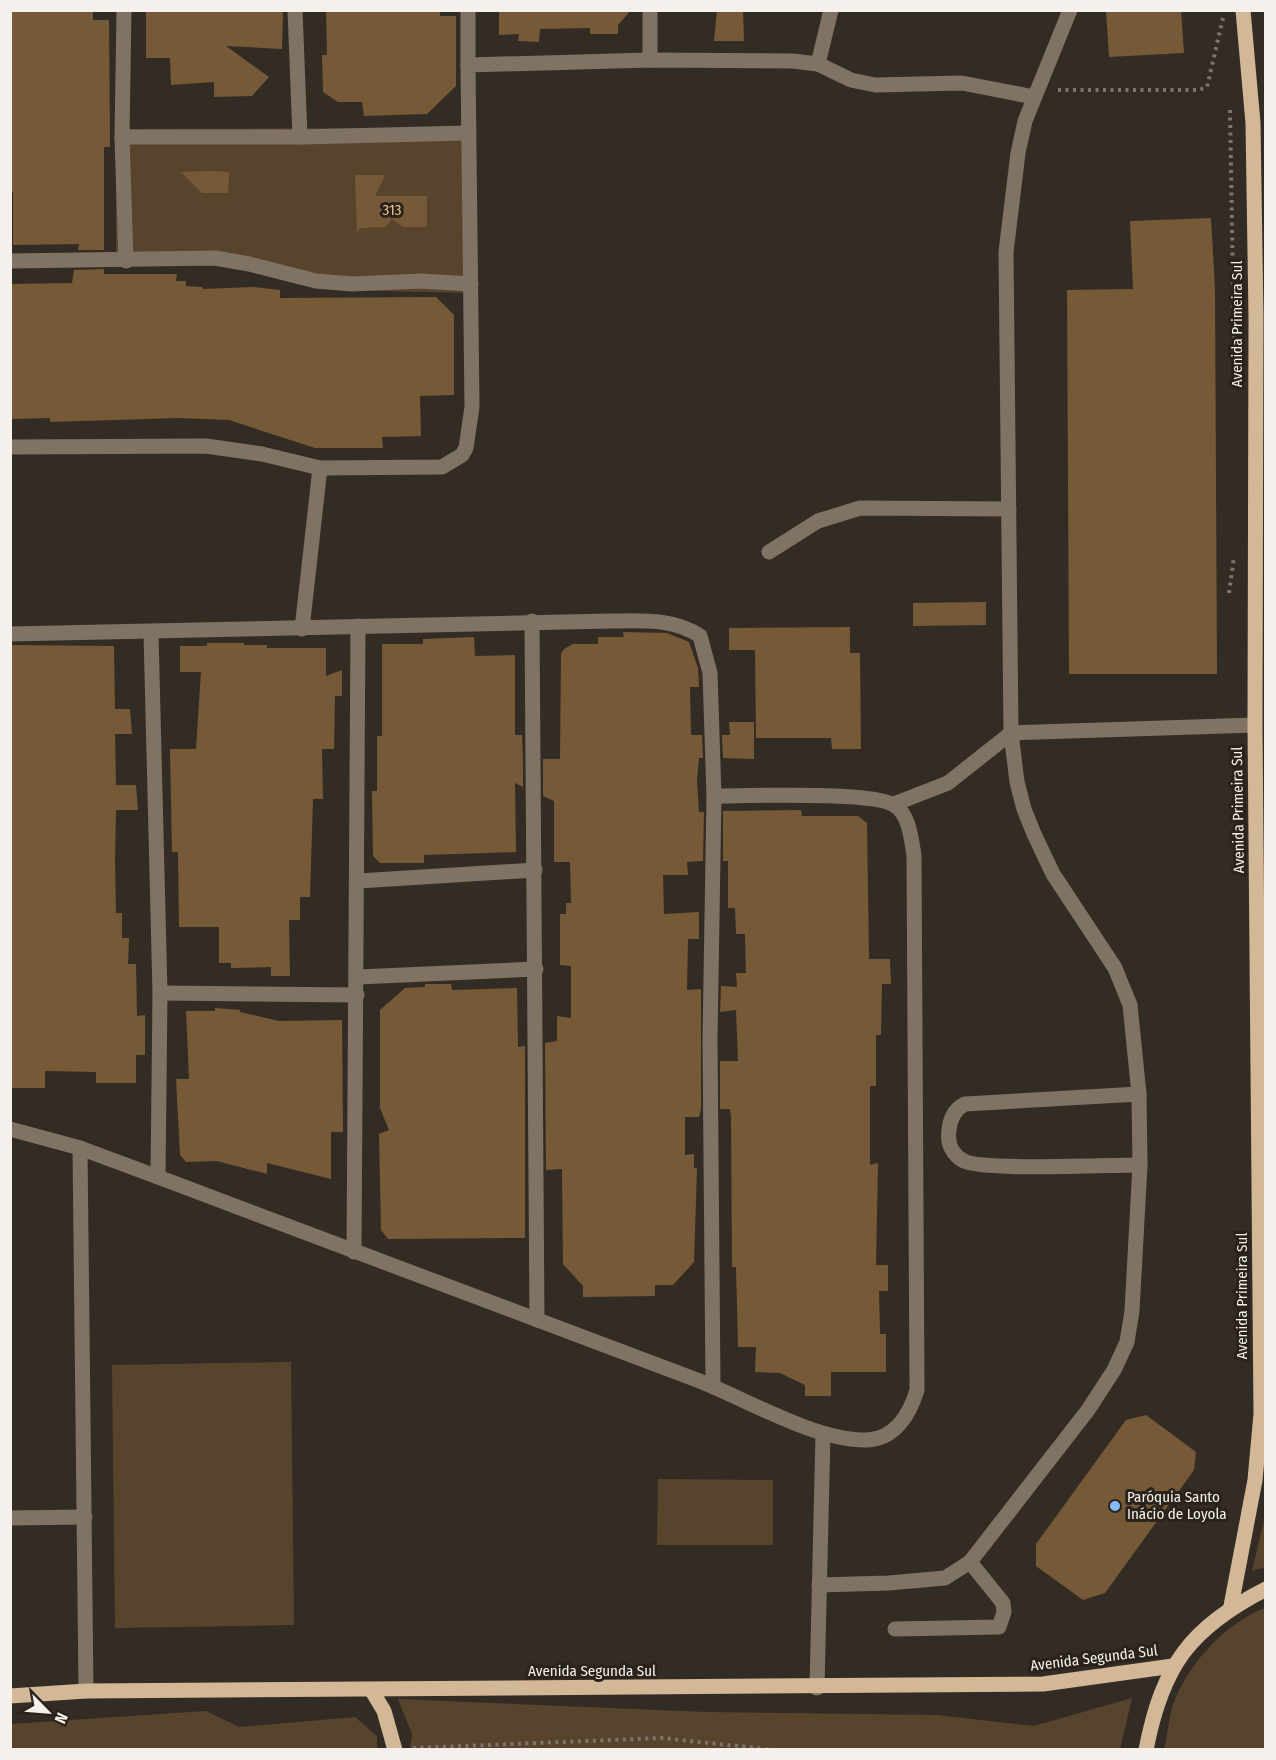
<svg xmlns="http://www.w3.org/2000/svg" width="1276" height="1760" font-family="'Fira Sans Condensed',sans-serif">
  <rect width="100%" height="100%" fill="#332c24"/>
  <g fill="#58442c">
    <path d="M 474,128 L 473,293 L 342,290 L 254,263 L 116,265 L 116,129 Z"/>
    <path d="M 291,1362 L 294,1625 L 115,1628 L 112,1365 Z"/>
    <path d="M 658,1479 L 773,1480 L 773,1545 L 657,1545 Z"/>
    <path d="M 1265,1516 L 1265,1567 L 1252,1571 Z"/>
    <path d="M 1265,1608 L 1265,1749 L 1164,1749 C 1168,1734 1169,1714 1175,1699 C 1192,1660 1226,1623 1265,1608 Z"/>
    <path d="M 1132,1698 L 1120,1750 L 410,1749 L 412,1734 L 398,1699 L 706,1712 L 937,1715 L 1034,1726 Z"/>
    <path d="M 206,1711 L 239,1727 L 355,1717 L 377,1736 L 377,1749 L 11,1749 L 11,1724 Z"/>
  </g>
  <g fill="#765a37">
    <path d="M 10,10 L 93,10 L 93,20 L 109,20 L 110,147 L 104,147 L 104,250 L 78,250 L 79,244 L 13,245 L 13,192 L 10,192 Z"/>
    <path d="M 146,10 L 283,10 L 282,49 L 226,46 L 269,77 L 252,96 L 214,97 L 214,82 L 171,85 L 170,58 L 146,58 Z"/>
    <path d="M 326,10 L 440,10 L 440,16 L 456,16 L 456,86 L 427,114 L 364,116 L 362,102 L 338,102 L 323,92 L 322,55 L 327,55 Z"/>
    <path d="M 499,10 L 631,10 L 618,25 L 618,34 L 590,34 L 590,28 L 540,29 L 539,42 L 518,41 L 519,34 L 499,35 Z"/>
    <path d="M 717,10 L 743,10 L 744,41 L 714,41 Z"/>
    <path d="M 1106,10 L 1181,10 L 1184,53 L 1109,57 Z"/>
    <path d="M 211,171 L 229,172 L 228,193 L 202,193 L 181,172 Z"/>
    <path d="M 355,175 L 385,175 L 375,196 L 427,196 L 427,227 L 403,227 L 392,219 L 386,227 L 360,228 L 357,233 Z"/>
    <path d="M 1211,218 L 1215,289 L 1217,674 L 1069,674 L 1067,290 L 1133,289 L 1130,221 Z"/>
    <path d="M 104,269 L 104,274 L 177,274 L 176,281 L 186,281 L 186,286 L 202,287 L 203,289 L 253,287 L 280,290 L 280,298 L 436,297 L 454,315 L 454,395 L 420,396 L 421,436 L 382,437 L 383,448 L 315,448 L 229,420 L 178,418 L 50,422 L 50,418 L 10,419 L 10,284 L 72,283 L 74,270 Z"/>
    <path d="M 986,602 L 986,625 L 913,626 L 913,603 Z"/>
    <path d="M 850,627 L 850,653 L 860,653 L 861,749 L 832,749 L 831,738 L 756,738 L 755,650 L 729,650 L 729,628 Z"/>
    <path d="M 623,632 L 667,633 L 689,642 L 698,668 L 699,687 L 690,687 L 691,735 L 702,735 L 703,758 L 699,758 L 697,780 L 699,812 L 704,812 L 703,861 L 687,862 L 688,875 L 663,875 L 664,914 L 699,912 L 699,939 L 688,939 L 687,990 L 701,989 L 701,1109 L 699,1117 L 685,1117 L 685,1155 L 694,1154 L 694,1168 L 697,1168 L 694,1262 L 673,1285 L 655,1285 L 655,1296 L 583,1297 L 583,1286 L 563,1264 L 562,1169 L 546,1170 L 545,1043 L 557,1041 L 557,1016 L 571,1018 L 571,966 L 560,965 L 560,914 L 566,914 L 566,903 L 571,903 L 570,862 L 554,862 L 554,801 L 543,796 L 543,759 L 560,759 L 561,654 L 564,649 L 573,644 L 598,644 L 598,637 L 624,637 Z"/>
    <path d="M 474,637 L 475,656 L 515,655 L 515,735 L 522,735 L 523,760 L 523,787 L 515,783 L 516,852 L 424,855 L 424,863 L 380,863 L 373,856 L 372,791 L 377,791 L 377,736 L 382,736 L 382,644 L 423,644 L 423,639 Z"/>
    <path d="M 207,643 L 244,643 L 244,645 L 267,645 L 267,648 L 326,648 L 326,676 L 342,670 L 342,696 L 335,696 L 334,749 L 322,749 L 323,799 L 313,799 L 310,897 L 300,897 L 300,920 L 289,920 L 290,976 L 271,976 L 271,967 L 231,968 L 231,963 L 219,963 L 219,927 L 179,927 L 178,852 L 172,852 L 170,749 L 196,749 L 201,672 L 180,672 L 180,646 L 207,646 Z"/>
    <path d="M 10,645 L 114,646 L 115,709 L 130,709 L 132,734 L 115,734 L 116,785 L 136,785 L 138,810 L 116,810 L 115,862 L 116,913 L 122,913 L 122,938 L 129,938 L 128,964 L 136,964 L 137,1016 L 145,1015 L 145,1055 L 136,1055 L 136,1083 L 96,1083 L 96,1072 L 45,1071 L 45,1088 L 10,1088 Z"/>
    <path d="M 729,722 L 754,722 L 754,759 L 723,758 L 722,735 L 730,735 Z"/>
    <path d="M 801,810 L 802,816 L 858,816 L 867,823 L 869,959 L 890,959 L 891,984 L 882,984 L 881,1035 L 876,1035 L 876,1086 L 870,1086 L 870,1165 L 878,1163 L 876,1265 L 888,1265 L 888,1291 L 879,1291 L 880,1334 L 886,1334 L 886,1372 L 831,1372 L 831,1396 L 805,1396 L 805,1385 L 780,1373 L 755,1372 L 756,1347 L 738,1347 L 736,1267 L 732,1267 L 731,1117 L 730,1109 L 720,1109 L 720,1061 L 738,1061 L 736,1010 L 720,1012 L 721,986 L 737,987 L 736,973 L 746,973 L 745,934 L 736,934 L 735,908 L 728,908 L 728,861 L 723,861 L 723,811 Z"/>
    <path d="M 425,984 L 451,984 L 452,990 L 517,988 L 518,1047 L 525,1046 L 525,1238 L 388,1239 L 381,1230 L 379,1134 L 389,1130 L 380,1108 L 380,1010 L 405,988 L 425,987 Z"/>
    <path d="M 215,1008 L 240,1010 L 240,1012 L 279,1021 L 342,1020 L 343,1132 L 331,1132 L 331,1179 L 267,1163 L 267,1174 L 217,1161 L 186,1162 L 180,1155 L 176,1079 L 189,1079 L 186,1011 L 215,1011 Z"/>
    <path d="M 1146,1415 L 1196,1452 L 1194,1470 L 1105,1593 L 1083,1600 L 1036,1566 L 1036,1544 L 1126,1420 Z"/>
  </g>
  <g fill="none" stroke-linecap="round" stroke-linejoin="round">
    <g stroke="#7b756e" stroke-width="4" stroke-dasharray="3 4.5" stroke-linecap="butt">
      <path d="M 1058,90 L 1199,90 L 1207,87 L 1223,18"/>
      <path d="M 1230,110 L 1234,342"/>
      <path d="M 1229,593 L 1234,557"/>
      <path d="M 413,1748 L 662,1738 L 775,1750"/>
    </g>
    <g stroke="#807364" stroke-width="15">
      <path d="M 124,10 L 122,137 L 126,261"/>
      <path d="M 295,10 L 300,137"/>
      <path d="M 468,10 L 468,65"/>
      <path d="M 650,10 L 650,60"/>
      <path d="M 818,64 L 831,10"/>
      <path d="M 122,137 L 300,137 L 469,133"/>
      <path d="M 10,261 L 215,258 L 249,264 L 316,281 L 352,284 L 421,281 L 471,284"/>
      <path d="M 10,447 L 206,446 L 262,454 L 320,468 L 442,467 L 462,455 L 466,448 L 472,407 L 468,65 L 650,60 L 793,61 L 818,64 L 851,80 L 875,85 L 962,83 L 1034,97"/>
      <path d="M 769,552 L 818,521 L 860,508 L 1009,509"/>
      <path d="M 532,621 L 537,1320"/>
      <path d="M 302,629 L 320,468"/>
      <path d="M 151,633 L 160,993 L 158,1177"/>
      <path d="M 10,634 L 610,621 C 642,621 673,618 700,636 L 710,673 L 714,796 L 710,1039 L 713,1386"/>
      <path d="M 894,804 L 948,783 L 1011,733 L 1255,725"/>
      <path d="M 358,881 L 535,870"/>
      <path d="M 358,977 L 536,969"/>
      <path d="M 160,993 L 357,995"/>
      <path d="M 1139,1094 L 965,1104 C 955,1109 950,1119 949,1130 C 947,1143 952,1155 964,1161 C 982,1171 1110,1165 1140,1165"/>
      <path d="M 10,1129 L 80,1148 L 158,1177 C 337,1246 517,1313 697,1380 C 746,1399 815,1441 867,1440 C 895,1439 910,1414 917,1390 L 914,855 C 911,839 910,815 894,805 C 873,791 746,796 714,796"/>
      <path d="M 80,1148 L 86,1691"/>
      <path d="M 354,1252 L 358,626"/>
      <path d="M 10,1518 L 85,1517"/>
      <path d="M 819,1585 L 889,1583 L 945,1578 L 970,1562 L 1088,1410 L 1114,1370 L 1127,1342 L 1132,1311 L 1140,1165 L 1139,1094 L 1130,1005 L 1115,968 L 1053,874 L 1034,834 L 1024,809 L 1017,782 L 1011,733 L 1006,252 L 1018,153 L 1025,121 L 1070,10"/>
      <path d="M 895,1629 L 999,1627 L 1004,1612 L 1003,1603 L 970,1562"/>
      <path d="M 817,1688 L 823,1434"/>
    </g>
    <g stroke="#d3b898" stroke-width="15">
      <path d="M 1231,1606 L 1255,1480 L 1261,1414 L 1255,725 L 1256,317 L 1253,123 L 1243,10"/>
      <path d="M 372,1691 L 384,1711 L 395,1750"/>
      <path d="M 10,1696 L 86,1691 L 1043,1684 L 1173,1666"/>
      <path d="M 1146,1750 C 1162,1666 1190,1628 1266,1589"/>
    </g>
  </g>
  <circle fill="#85bbfb" stroke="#29231b" stroke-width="2" cx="1115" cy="1506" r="6"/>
  <g text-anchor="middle" stroke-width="6" stroke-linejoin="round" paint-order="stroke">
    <g font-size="15" fill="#f3c489" stroke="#29231b">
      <text x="392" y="215">313</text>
    </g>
    <g font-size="15" fill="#f5f0eb" stroke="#29231b">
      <text transform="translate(1237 324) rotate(-90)" y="5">Avenida Primeira Sul</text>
      <text transform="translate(1238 810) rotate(-91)" y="5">Avenida Primeira Sul</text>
      <text transform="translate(1242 1296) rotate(-90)" y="5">Avenida Primeira Sul</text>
      <text transform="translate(1094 1658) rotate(-7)" y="5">Avenida Segunda Sul</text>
      <text x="592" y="1676">Avenida Segunda Sul</text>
    </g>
    <g font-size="15" fill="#f5f0eb" stroke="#29231b" text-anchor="start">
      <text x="1127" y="1502">Paróquia Santo<tspan x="1127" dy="17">Inácio de Loyola</tspan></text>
    </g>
  </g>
  <rect width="1276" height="1760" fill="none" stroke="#f5f0eb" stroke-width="24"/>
  <g transform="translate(48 1712) rotate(115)" stroke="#29231b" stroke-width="4.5" paint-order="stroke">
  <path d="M0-4.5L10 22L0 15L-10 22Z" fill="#f5f0eb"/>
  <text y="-9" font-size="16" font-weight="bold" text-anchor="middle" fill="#f5f0eb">N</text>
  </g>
</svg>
